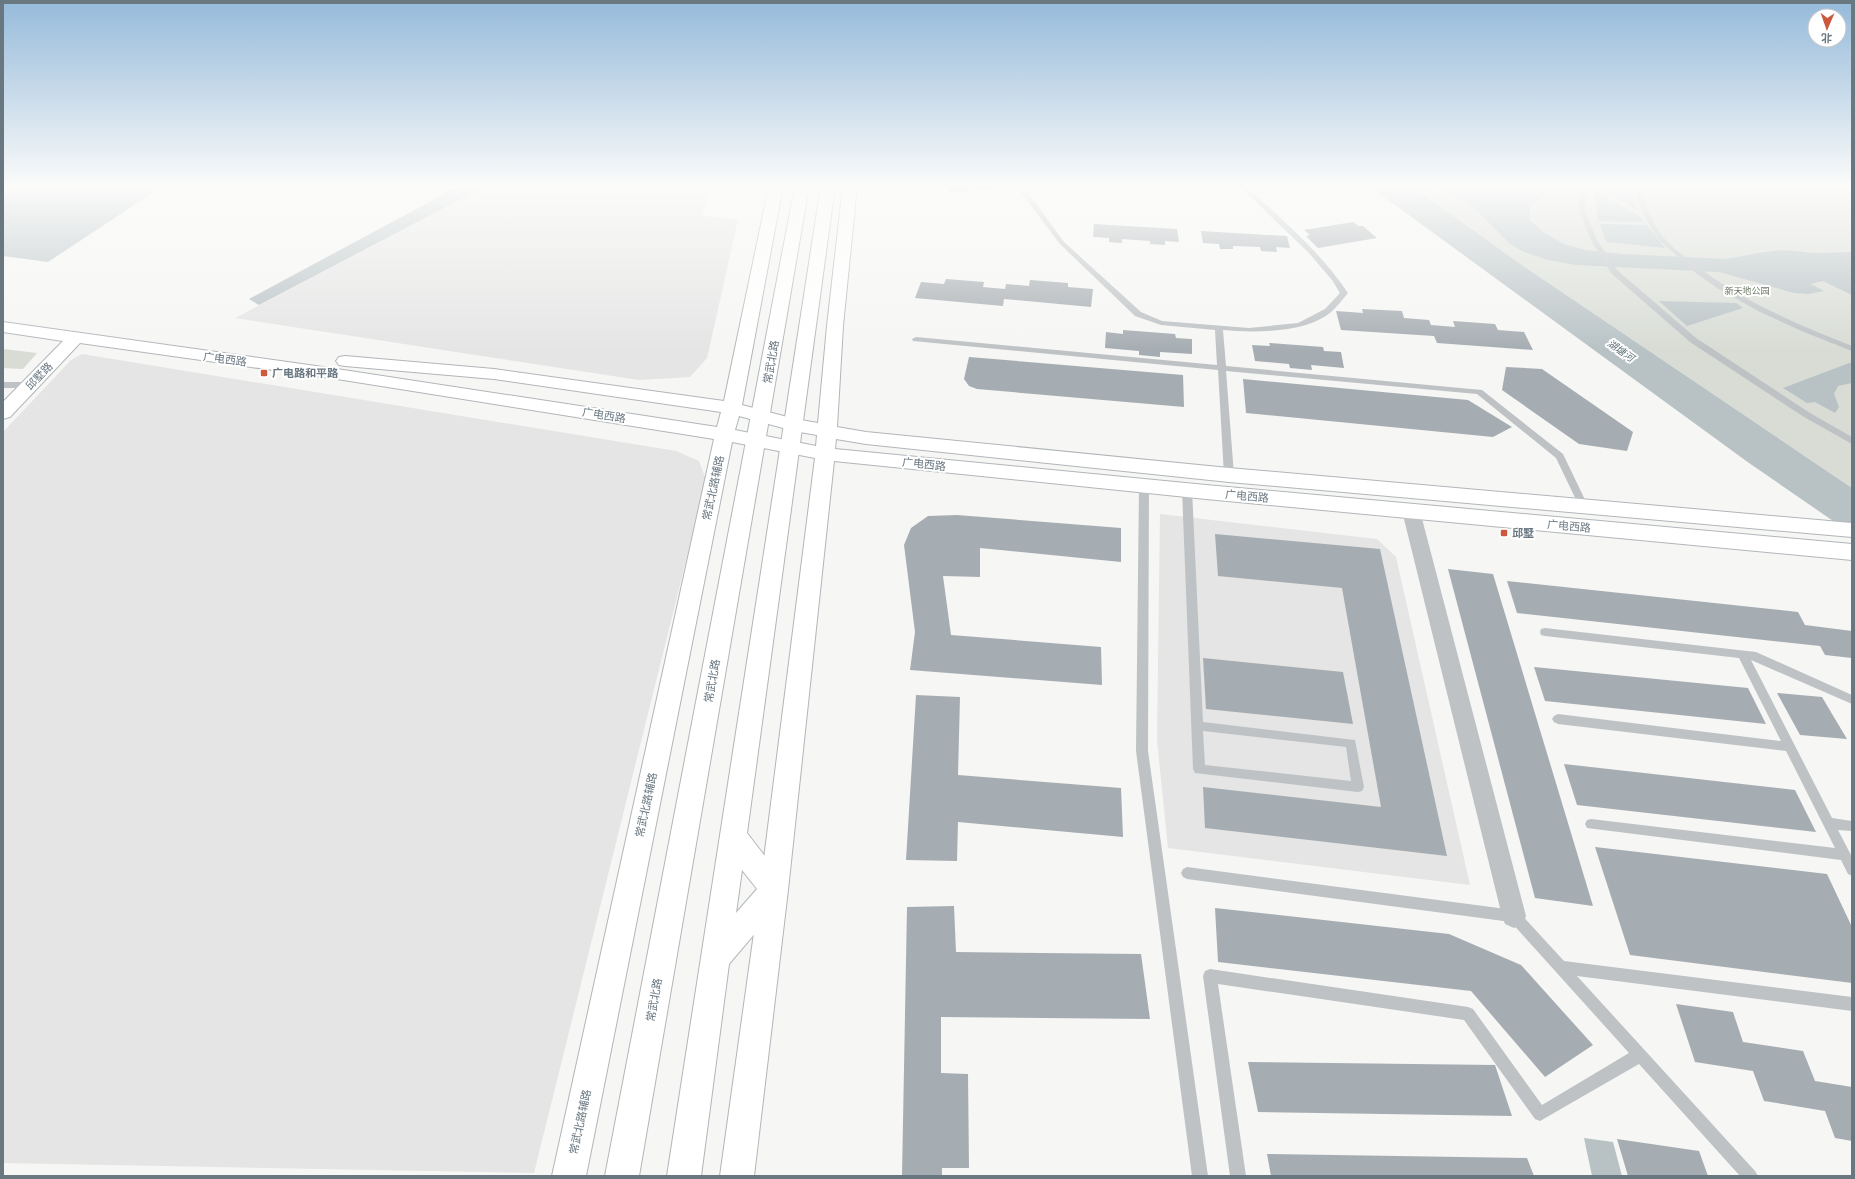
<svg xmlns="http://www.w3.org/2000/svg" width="1855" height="1179" font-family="'Roboto Condensed','Noto Sans SC',sans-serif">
  <rect width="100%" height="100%" fill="#f6f6f4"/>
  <g fill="#e4e5e4">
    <path d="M 486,186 L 711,186 L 702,215 L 738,220 L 707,358 L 690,377 L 639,380 L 235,318 Z"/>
    <path d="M 82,354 L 676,451 L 699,461 L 706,480 L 534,1173 L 3,1163 L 3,432 L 71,360 Z"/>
    <path d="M 1160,514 L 1377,539 L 1396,557 L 1470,885 L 1168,848 L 1157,740 Z"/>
  </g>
  <g fill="#d8dcd5">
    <path d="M 1412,186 L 1852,186 L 1852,488 L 1519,263 Z"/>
    <path d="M 3,349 L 37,353 L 23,369 L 3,368 Z"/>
  </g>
  <g fill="#b8c2c5">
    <path d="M 16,186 L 163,186 L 48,262 L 3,256 L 3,194 Z"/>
    <path d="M 459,186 L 486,186 L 259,305 L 249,299 Z"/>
    <path d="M 1369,186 L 1412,186 L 1519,263 L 1852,488 L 1852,534 L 1749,463 Z"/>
    <path d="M 1431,186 L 1545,186 L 1548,189 L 1544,196 L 1529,207 L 1530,220 L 1543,232 L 1564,244 L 1585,250 L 1622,254 L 1726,259 L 1758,253 L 1783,250 L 1815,253 L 1852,252 L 1852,295 L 1823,281 L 1811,284 L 1824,291 L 1808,294 L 1794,293 L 1719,272 L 1576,265 L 1548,260 L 1524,252 L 1510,244 L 1471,205 Z"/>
    <path d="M 1596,186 L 1629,186 L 1637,210 Z"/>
    <path d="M 1594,190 L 1642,218 L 1644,222 L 1598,221 Z"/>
    <path d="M 1600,224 L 1647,225 L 1665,248 L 1606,242 Z"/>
    <path d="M 1659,301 L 1736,303 L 1743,308 L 1687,326 Z"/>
    <path d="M 1852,362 L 1852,383 L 1838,386 L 1834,394 L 1839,407 L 1835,413 L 1815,402 L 1807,403 L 1783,388 Z"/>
    <path d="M 1584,1138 L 1613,1142 L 1622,1176 L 1592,1176 Z"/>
  </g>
  <g fill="#a6adb2">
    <path d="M 921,186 L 992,186 L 992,190 L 966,189 L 966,192 L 949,192 L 948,189 L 921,189 Z"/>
    <path d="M 1353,222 L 1359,226 L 1363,226 L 1377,238 L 1318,248 L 1306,236 L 1310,235 L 1304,230 Z"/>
    <path d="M 1094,224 L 1177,229 L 1179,242 L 1165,241 L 1165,245 L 1150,244 L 1150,241 L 1122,239 L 1122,243 L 1109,242 L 1109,238 L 1093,237 Z"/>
    <path d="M 1201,231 L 1287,236 L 1290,248 L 1276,247 L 1277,252 L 1261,251 L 1260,247 L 1233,246 L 1233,249 L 1220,249 L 1219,244 L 1203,243 Z"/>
    <path d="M 946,279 L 984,282 L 983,287 L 1005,289 L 1006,284 L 1029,286 L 1030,280 L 1068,283 L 1068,287 L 1093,289 L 1091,307 L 1004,299 L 1003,306 L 915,298 L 921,282 L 944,284 Z"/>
    <path d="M 1362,309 L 1402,311 L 1404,318 L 1429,320 L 1431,325 L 1455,327 L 1453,321 L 1495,324 L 1498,330 L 1524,332 L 1533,350 L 1437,343 L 1434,336 L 1341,330 L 1336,311 L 1363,313 Z"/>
    <path d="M 1123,330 L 1175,334 L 1176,338 L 1192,339 L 1192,354 L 1160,352 L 1160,357 L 1139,355 L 1139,351 L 1105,348 L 1106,332 L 1123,334 Z"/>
    <path d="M 1269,343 L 1323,347 L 1324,351 L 1341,352 L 1344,368 L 1311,365 L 1312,370 L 1290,368 L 1289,364 L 1255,361 L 1252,345 L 1270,346 Z"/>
    <path d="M 969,357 L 1183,375 L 1184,407 L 977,389 L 969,386 L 964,379 Z"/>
    <path d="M 1506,367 L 1542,369 L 1633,432 L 1627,451 L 1579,444 L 1502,390 Z"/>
    <path d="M 1243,379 L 1468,400 L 1512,427 L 1493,437 L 1246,413 Z"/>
    <path d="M 957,515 L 1121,528 L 1121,562 L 980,548 L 980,577 L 943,576 L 951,635 L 1101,647 L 1102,685 L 910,670 L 915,632 L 904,545 L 911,528 L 928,516 Z"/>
    <path d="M 1215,534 L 1380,549 L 1447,856 L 1205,828 L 1203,787 L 1381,807 L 1342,588 L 1218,576 Z"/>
    <path d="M 1448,569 L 1493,574 L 1593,906 L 1535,898 Z"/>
    <path d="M 1507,581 L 1798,612 L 1805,625 L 1852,631 L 1852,658 L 1825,655 L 1820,646 L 1517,613 Z"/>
    <path d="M 1203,658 L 1343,672 L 1353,724 L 1206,709 Z"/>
    <path d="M 1534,667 L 1748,688 L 1766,724 L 1545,701 Z"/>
    <path d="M 1777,693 L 1822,697 L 1847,739 L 1800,735 Z"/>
    <path d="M 916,695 L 960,697 L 958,775 L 1121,788 L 1123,837 L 958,822 L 957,861 L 906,860 Z"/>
    <path d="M 1564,764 L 1795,790 L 1816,832 L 1577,805 Z"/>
    <path d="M 1595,847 L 1827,874 L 1852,927 L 1852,983 L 1630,955 Z"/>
    <path d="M 954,906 L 956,952 L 1141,954 L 1150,1019 L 941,1017 L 941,1073 L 968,1074 L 969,1168 L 942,1168 L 942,1176 L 902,1176 L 907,907 Z"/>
    <path d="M 1215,908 L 1449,934 L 1521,965 L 1593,1045 L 1545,1077 L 1471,991 L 1218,962 Z"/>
    <path d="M 1676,1004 L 1733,1012 L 1743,1042 L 1803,1051 L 1815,1081 L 1852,1087 L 1852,1141 L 1835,1138 L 1825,1111 L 1764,1101 L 1753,1071 L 1695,1062 Z"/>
    <path d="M 1248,1062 L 1495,1065 L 1512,1116 L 1258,1112 Z"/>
    <path d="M 1617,1139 L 1699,1151 L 1708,1176 L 1628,1176 Z"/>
    <path d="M 1267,1154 L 1527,1158 L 1534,1176 L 1271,1176 Z"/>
  </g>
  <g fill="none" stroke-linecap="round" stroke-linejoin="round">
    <defs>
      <path id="secondary" d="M 769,186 L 783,186 L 742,405 L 795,419 L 818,423 L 827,326 L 843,186 L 857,186 L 843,326 L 837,427 L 866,432 L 1229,468 L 1852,523 L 1852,537 L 1229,482 L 866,444 L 836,439 L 835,449 L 1206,485 L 1852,544 L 1852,560 L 1206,499 L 834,461 L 788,890 L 754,1176 L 720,1176 L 760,890 L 815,458 L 732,442 L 586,1176 L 552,1176 L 714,439 L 337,379 L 80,343 L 10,417 L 3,419 L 3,402 L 63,341 L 3,332 L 3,322 L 337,369 L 717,427 L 721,412 L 494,379 L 345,366 L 339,365 L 336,361 L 339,357 L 345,356 L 494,369 L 724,401 ZM 739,416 L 794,431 L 817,435 L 816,446 L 735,430 Z"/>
      <g id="primary">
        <path d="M 795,186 L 809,186 L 639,1176 L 605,1176 Z"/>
        <path d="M 821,186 L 835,186 L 747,833 L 784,881 L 788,890 L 784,899 L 729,964 L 701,1176 L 667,1176 ZM 742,870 L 757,889 L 736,913 Z"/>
      </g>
    </defs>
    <use href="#secondary" stroke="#b1b6b9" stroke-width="2"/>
    <use href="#primary" stroke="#b2b6b9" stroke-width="2"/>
    <g fill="#bec2c5" fill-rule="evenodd">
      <path d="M 1016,186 L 1023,186 L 1064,242 L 1141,312 L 1162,321 L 1249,328 L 1298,323 L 1325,309 L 1340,293 L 1332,280 L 1308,252 L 1239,186 L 1246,186 C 1282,220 1320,251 1348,293 C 1343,299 1337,307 1331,312 C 1307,333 1254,333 1223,330 L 1226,366 L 1482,390 L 1563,454 L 1588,506 L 1586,508 L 1580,508 L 1556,458 L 1477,394 L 1226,371 L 1234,475 L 1229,478 L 1224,475 L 1218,370 L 913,341 L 912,339 L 916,337 L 1217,365 L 1215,330 L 1161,325 L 1135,316 L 1060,244 Z"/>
      <path d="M 1579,186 L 1585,186 L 1585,211 L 1597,240 L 1617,270 L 1696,338 L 1810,413 L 1852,437 L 1852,444 L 1804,417 L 1690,342 L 1611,273 L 1591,240 L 1579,211 Z"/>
      <path d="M 1633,186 L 1639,186 C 1645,204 1652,223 1664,238 C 1672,247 1682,255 1692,262 C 1739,300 1796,324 1852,346 L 1852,351 L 1804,332 L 1760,312 L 1717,288 L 1697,274 L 1659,240 L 1645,218 Z"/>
      <path d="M 3,382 L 30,382 L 34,385 L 30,388 L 3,388 Z"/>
      <path d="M 1144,483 L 1149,486 L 1148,751 L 1208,1176 L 1192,1176 L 1136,751 L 1139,486 Z"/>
      <path d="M 1187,487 L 1192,490 L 1203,722 L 1355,740 L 1364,787 L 1362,791 L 1358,792 L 1195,773 L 1193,769 L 1182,490 ZM 1203,731 L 1346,747 L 1351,781 L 1205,765 Z"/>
      <path d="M 1545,628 L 1756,652 L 1852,695 L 1852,704 L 1751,660 L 1832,818 L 1852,821 L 1852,831 L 1838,830 L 1852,857 L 1852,876 L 1848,874 L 1841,860 L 1587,828 L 1585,824 L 1587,820 L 1591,819 L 1835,848 L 1786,751 L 1558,724 L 1554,722 L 1552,719 L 1554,716 L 1558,714 L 1781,741 L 1739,658 L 1545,636 L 1541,635 L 1540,632 L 1541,629 Z"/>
      <path d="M 1187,867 L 1514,910 L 1519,912 L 1564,961 L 1852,997 L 1852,1011 L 1577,976 L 1755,1171 L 1758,1176 L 1740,1176 L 1639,1064 L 1540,1121 L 1535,1119 L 1464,1020 L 1218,984 L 1246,1176 L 1230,1176 L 1203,976 L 1205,971 L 1210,969 L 1468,1007 L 1473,1009 L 1542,1105 L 1629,1053 L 1511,922 L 1187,879 L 1183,877 L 1181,873 L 1183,869 Z"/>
    </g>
    <path fill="#bec2c5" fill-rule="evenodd" d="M 1411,505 L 1417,507 L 1420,511 L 1526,916 L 1523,924 L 1514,928 L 1505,924 L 1502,916 L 1402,511 L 1405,507 Z"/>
    <use href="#secondary" fill="#fff" fill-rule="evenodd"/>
    <use href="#primary" fill="#fff" fill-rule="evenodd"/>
  </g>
  <linearGradient id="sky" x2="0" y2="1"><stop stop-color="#95bada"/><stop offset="0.53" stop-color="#fbfbfa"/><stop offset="1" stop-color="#fbfbfa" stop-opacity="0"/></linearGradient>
  <rect width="1855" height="351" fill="url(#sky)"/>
  <g fill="#cd593d" stroke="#fff" stroke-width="1.5">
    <rect x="260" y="369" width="8" height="8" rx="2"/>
    <rect x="1500" y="529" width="8" height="8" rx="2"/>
  </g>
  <g text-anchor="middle" stroke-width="4" stroke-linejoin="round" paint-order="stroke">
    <g font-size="9" fill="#6b7967" stroke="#fff">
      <text x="1747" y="294">新天地公园</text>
    </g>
    <g font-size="10" font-style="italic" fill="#65777d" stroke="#fff">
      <text transform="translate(1621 350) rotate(35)" y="4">湖塘河</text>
    </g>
    <g font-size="11" fill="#697781" stroke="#fff">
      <text transform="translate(225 359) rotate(8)" y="4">广电西路</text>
      <text transform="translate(771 362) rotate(-80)" y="4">常武北路</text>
      <text transform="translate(39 376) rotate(-46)" y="4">邱墅路</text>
      <text transform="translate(604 415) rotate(9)" y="4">广电西路</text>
      <text transform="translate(924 464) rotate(6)" y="4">广电西路</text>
      <text transform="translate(713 488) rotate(-78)" y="4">常武北路辅路</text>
      <text transform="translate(1247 496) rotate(5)" y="4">广电西路</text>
      <text transform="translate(1569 526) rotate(5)" y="4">广电西路</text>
      <text transform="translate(712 681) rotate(-80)" y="4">常武北路</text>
      <text transform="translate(646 805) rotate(-78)" y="4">常武北路辅路</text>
      <text transform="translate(654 1000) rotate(-80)" y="4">常武北路</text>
      <text transform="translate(580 1122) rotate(-78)" y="4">常武北路辅路</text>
    </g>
    <g font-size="11" font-weight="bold" fill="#697781" stroke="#fff" text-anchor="start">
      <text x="272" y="377">广电路和平路</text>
      <text x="1512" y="537">邱墅</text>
    </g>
  </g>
  <rect width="1855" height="1179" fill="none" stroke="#697781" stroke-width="8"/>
  <g transform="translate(1827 28) rotate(182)"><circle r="19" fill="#ffffff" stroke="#c3c9cd"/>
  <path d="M0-3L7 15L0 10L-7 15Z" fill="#cd593d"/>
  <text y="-6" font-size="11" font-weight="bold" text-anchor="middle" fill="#697781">北</text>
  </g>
</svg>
